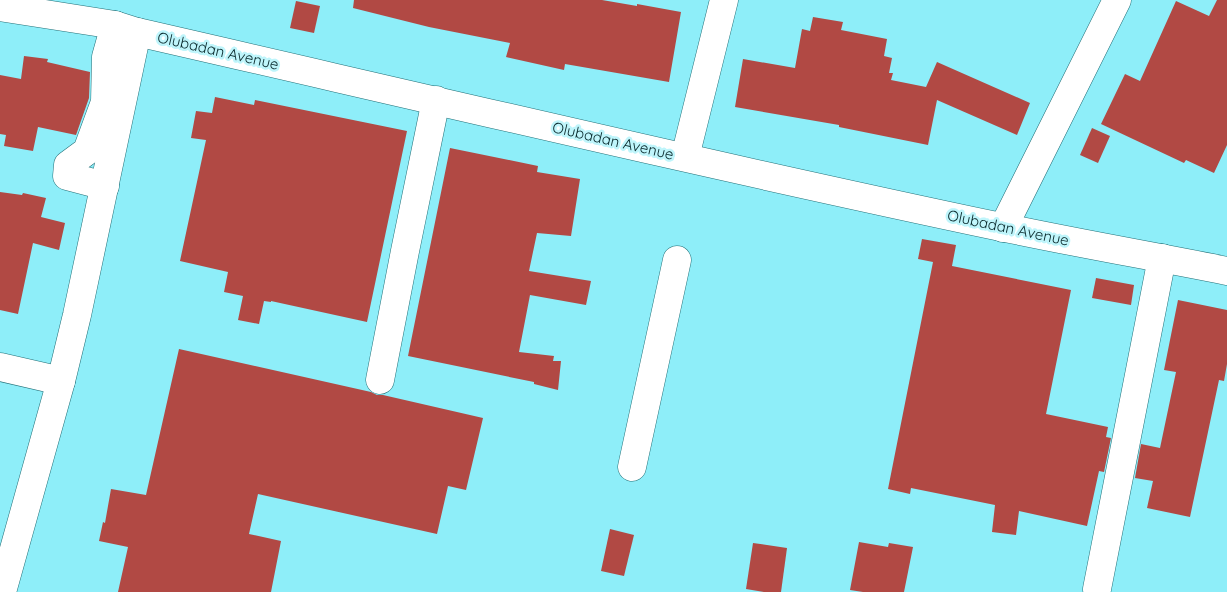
<svg xmlns="http://www.w3.org/2000/svg" width="1227" height="592" font-family="Quicksand,sans-serif">
  <rect width="100%" height="100%" fill="#8eeef9"/>
  <g fill="#b14944">
    <path d="M 354,0 L 602,0 L 637,6 L 637,4 L 681,12 L 669,82 L 565,64 L 564,70 L 506,57 L 510,43 L 429,27 L 353,8 Z"/>
    <path d="M 1217,0 L 1227,0 L 1227,145 L 1214,173 L 1186,160 L 1184,163 L 1101,124 L 1125,74 L 1140,81 L 1176,1 L 1209,16 Z"/>
    <path d="M 296,1 L 320,6 L 314,33 L 290,28 Z"/>
    <path d="M 813,17 L 843,22 L 841,30 L 887,39 L 884,56 L 892,58 L 889,73 L 893,73 L 891,80 L 926,87 L 937,62 L 1030,103 L 1017,135 L 937,100 L 928,145 L 839,127 L 839,125 L 735,107 L 743,59 L 795,68 L 802,29 L 810,31 Z"/>
    <path d="M 24,56 L 48,59 L 47,62 L 90,72 L 89,98 L 76,135 L 38,127 L 33,151 L 4,146 L 6,135 L 0,134 L 0,75 L 21,79 Z"/>
    <path d="M 215,97 L 254,105 L 255,100 L 407,131 L 367,322 L 271,301 L 271,302 L 264,301 L 259,324 L 238,320 L 243,296 L 224,292 L 228,272 L 180,261 L 206,140 L 191,138 L 196,111 L 212,113 Z"/>
    <path d="M 1092,128 L 1110,136 L 1098,163 L 1080,155 Z"/>
    <path d="M 450,148 L 538,166 L 537,172 L 580,179 L 571,236 L 537,233 L 529,271 L 591,281 L 586,305 L 530,295 L 519,352 L 554,356 L 553,361 L 561,361 L 558,390 L 534,384 L 534,382 L 408,356 Z"/>
    <path d="M 0,192 L 22,195 L 23,193 L 46,198 L 41,217 L 65,223 L 59,250 L 33,243 L 18,314 L 0,310 Z"/>
    <path d="M 922,239 L 956,245 L 952,266 L 1071,290 L 1046,414 L 1108,427 L 1106,437 L 1111,438 L 1104,472 L 1099,471 L 1087,526 L 1019,511 L 1016,535 L 992,532 L 995,505 L 911,488 L 910,494 L 888,489 L 933,262 L 918,259 Z"/>
    <path d="M 1096,278 L 1134,285 L 1131,305 L 1092,298 Z"/>
    <path d="M 1178,300 L 1227,310 L 1227,364 L 1224,381 L 1219,380 L 1190,517 L 1147,508 L 1153,481 L 1135,478 L 1141,444 L 1160,448 L 1176,372 L 1164,370 Z"/>
    <path d="M 179,349 L 371,392 L 377,395 L 383,395 L 483,418 L 466,490 L 448,486 L 437,534 L 258,494 L 249,534 L 281,541 L 271,592 L 118,592 L 128,547 L 99,541 L 103,522 L 105,523 L 111,489 L 146,495 Z"/>
    <path d="M 610,529 L 634,535 L 624,576 L 601,571 Z"/>
    <path d="M 859,542 L 888,547 L 889,543 L 913,547 L 904,592 L 863,592 L 850,590 Z"/>
    <path d="M 753,543 L 787,548 L 781,592 L 764,592 L 746,589 Z"/>
  </g>
  <g fill="none" stroke-linecap="round" stroke-linejoin="round">
    <defs>
      <g id="minor">
        <path d="M 0,7 L 115,25 L 137,32 C 425,98 712,166 1001,227 C 1076,243 1152,256 1227,271"/>
        <path d="M 685,157 L 724,0"/>
        <path d="M 105,186 L 67,176 L 68,165 L 87,151 L 105,102 L 106,57 L 115,25"/>
        <path d="M 1003,228 L 1117,0"/>
        <path d="M 0,367 L 61,381"/>
        <path d="M 380,380 L 405,251 L 436,100"/>
        <path d="M 632,467 L 677,260"/>
        <path d="M 1097,589 L 1162,258"/>
        <path d="M 2,592 L 61,381 L 77,315 L 137,32"/>
      </g>
    </defs>
    <use href="#minor" stroke="#237078" stroke-width="29"/>
    <use href="#minor" stroke="#fff" stroke-width="28"/>
  </g>
  <g text-anchor="middle" stroke-width="5" stroke-linejoin="round" paint-order="stroke">
    <g font-size="15" fill="#07272a" stroke="#bff5fb">
      <text transform="translate(218 51) rotate(13)" y="5">Olubadan Avenue</text>
      <text transform="translate(613 141) rotate(13)" y="5">Olubadan Avenue</text>
      <text transform="translate(1008 228) rotate(12)" y="5">Olubadan Avenue</text>
    </g>
  </g>
</svg>
